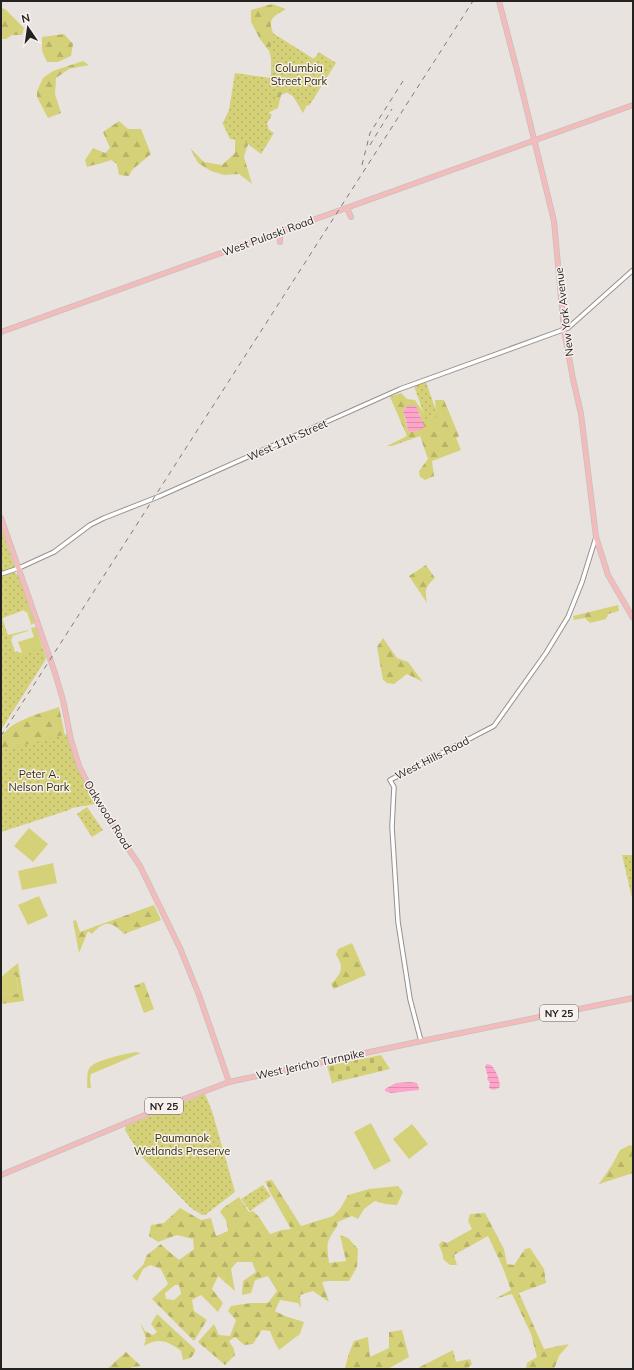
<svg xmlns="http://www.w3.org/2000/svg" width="634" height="1370" font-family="Mulish,sans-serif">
  <defs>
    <pattern id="forest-firs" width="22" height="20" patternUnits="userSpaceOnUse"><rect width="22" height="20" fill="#d5d179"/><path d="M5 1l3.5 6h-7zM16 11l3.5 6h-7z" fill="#b7b368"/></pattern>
    <pattern id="cemetery-stones" width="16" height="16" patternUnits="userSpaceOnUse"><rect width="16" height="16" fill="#d5d179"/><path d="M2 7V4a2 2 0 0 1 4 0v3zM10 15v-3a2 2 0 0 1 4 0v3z" fill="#b7b368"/></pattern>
    <pattern id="park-dots" width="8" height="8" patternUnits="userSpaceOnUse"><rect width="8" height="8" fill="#d5d179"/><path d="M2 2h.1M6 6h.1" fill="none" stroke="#b7b368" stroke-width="1.8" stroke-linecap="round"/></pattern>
    <pattern id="water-rules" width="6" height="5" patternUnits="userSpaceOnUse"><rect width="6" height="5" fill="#fea3ca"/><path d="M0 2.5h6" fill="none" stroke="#da8cad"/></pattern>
  </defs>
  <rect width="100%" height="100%" fill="#e9e3df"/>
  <g fill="#d5d179">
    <path d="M 12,573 L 15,573 L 16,574 L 18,575 L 35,623 L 30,625 L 31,624 L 27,612 L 25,612 L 24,610 L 2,618 L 8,635 L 28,630 L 29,632 L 28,631 L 12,636 L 13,638 L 11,639 L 15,652 L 18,651 L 19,653 L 22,652 L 17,640 L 18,642 L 34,637 L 31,628 L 36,627 L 46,659 L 1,730 L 1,577 Z"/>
    <path d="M 29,828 L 48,844 L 33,862 L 14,846 Z"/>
    <path d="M 53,863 L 57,883 L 22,890 L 18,871 Z"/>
    <path d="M 39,896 L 48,916 L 28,925 L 18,905 Z"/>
    <path d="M 12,975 L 16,975 L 18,993 C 13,996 5,995 1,992 L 1,984 Z"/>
    <path d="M 135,1052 L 141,1053 L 91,1074 L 90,1079 L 91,1088 L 87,1088 C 88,1082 86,1074 89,1069 C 93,1060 126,1054 135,1052 Z"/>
    <path d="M 371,1123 L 391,1161 L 374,1170 L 354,1132 Z"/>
    <path d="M 412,1124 L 428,1144 L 409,1159 L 393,1139 Z"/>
  </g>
  <g fill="url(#forest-firs)" fill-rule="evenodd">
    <path d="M 272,4 L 286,9 C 280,13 271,16 271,23 C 269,36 303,82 312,95 L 303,113 L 290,91 L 281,95 L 278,108 L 264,115 L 270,134 L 249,141 L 244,157 L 252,184 L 239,174 L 224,175 L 211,171 L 198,163 L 190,148 L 204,162 L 222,165 L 235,153 L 235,137 L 223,123 L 228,112 L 241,92 L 272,79 L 273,66 L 269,51 L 260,39 L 251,22 L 251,10 Z"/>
    <path d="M 1,8 L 5,9 L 24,28 L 22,35 L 12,35 L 6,39 L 2,39 Z"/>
    <path d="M 64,34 L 73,44 L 71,56 L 58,62 L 47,62 L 42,51 L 42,37 Z"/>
    <path d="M 83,61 L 89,65 L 69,69 L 56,78 L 55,94 L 61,113 L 48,118 L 37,97 L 37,91 L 43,78 L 53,71 Z"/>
    <path d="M 119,121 L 128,129 L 141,129 L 151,154 L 132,170 L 129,176 L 119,175 L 117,164 L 111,160 C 102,164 95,164 87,167 L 85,160 L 93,148 L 105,153 L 110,148 L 103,132 Z"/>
    <path d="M 401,393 L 407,399 L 415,400 L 427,418 L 436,414 L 435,400 L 444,400 L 459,436 L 456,438 L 461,450 L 432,461 L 434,476 L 425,480 L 420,477 L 419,471 L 428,459 L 420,436 L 392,446 L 387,446 L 407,436 L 390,397 ZM 407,406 L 414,406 L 420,415 L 423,428 L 412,432 L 408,431 C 407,423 403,416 404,409 Z"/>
    <path d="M 426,565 L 435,578 C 425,587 425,589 427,603 L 409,576 Z"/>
    <path d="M 618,605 L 619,611 L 608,614 L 606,619 L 590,623 L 585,618 L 574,620 L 573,616 Z"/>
    <path d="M 383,638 L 397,658 L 408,662 L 423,682 L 407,674 L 394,684 L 387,683 L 383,680 L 377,647 Z"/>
    <path d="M 59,707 L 65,736 L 1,752 C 1,748 0,743 1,740 C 5,721 43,713 59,707 Z"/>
    <path d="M 154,905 L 161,920 L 124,934 C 111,921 105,920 92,934 L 88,931 L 79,953 L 73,921 L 76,920 L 80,932 Z"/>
    <path d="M 352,943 L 366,975 L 334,989 L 331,984 C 341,974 345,968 336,955 L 338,949 Z"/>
    <path d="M 18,963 L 24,1001 L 1,1004 L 1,992 C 5,995 13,996 18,993 L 16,975 L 12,975 L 1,984 L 1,977 Z"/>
    <path d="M 144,982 L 154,1009 L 144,1013 L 134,986 Z"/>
    <path d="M 630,1145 L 633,1146 L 633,1173 L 599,1184 L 612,1165 L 620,1150 Z"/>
    <path d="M 272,1180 L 301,1226 L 333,1216 L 340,1209 L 348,1195 L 369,1189 L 398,1186 L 403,1192 L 397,1205 L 385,1204 L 375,1201 L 364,1209 L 358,1219 L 352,1216 L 338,1222 C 337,1228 335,1229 332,1234 C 325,1243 328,1252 329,1263 L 346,1261 L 340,1235 L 348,1238 L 358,1249 L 357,1267 L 349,1281 L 328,1281 L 322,1282 L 329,1302 L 313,1291 L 300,1295 L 301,1308 L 298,1303 L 280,1300 L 275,1311 L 285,1316 L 304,1322 L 300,1334 L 279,1350 L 274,1341 L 270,1331 L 262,1330 L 253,1344 L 244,1345 L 235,1337 L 229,1341 L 234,1349 L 235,1355 L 225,1365 L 198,1342 L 214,1324 L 219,1335 L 230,1336 L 236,1320 L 228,1311 L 231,1306 L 251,1303 L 268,1303 L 277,1291 L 268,1276 L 255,1280 L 251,1293 L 242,1295 L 243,1281 L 256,1272 L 252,1262 L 237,1262 L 231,1269 L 235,1291 L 218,1276 L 212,1289 L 223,1303 L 218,1312 L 201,1295 L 192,1300 L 194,1311 L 207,1320 L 194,1341 L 152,1299 L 168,1284 L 161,1269 L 150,1265 L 143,1269 L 137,1281 L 132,1276 L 143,1265 L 147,1255 L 161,1244 L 166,1249 L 179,1260 L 194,1249 L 193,1239 L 177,1235 L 158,1242 L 149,1236 L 151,1225 L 164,1223 L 180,1208 L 201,1220 L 211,1218 L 216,1236 L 228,1231 L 226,1220 L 220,1212 L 223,1208 L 239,1197 L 249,1212 L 253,1211 L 259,1217 L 270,1234 L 282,1230 L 291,1229 L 270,1192 L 265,1181 ZM 175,1285 L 179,1285 L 181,1294 L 174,1300 L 166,1299 L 165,1293 Z"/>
    <path d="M 485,1213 L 504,1249 L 507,1264 L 514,1265 L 525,1249 L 530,1248 L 544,1269 L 546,1283 L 519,1293 L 544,1349 L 569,1344 L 559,1356 L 554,1369 L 526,1369 L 527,1363 L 537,1357 L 531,1334 L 512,1294 L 495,1299 L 511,1290 L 503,1268 L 488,1236 L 454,1255 L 457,1265 L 450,1265 L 443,1259 L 443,1255 L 439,1245 L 442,1241 L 447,1243 L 472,1229 L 468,1221 L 470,1214 Z"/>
    <path d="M 157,1314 L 195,1349 L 195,1352 L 191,1358 L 183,1360 L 181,1351 C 168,1341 159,1337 144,1346 L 146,1338 L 140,1322 L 145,1331 L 153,1335 L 157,1332 L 151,1324 Z"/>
    <path d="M 402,1330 L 409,1357 L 388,1369 L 342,1369 L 345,1368 L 349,1353 L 354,1341 L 368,1337 L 370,1357 L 389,1348 L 389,1332 Z"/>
    <path d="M 453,1350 L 456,1362 L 470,1359 L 472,1364 L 467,1369 L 416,1369 Z"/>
    <path d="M 126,1352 L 141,1366 L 132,1367 L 131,1369 L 107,1369 Z"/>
  </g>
  <path fill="url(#cemetery-stones)" d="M 381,1055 L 390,1069 L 332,1083 L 327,1066 Z"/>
  <g fill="url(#park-dots)">
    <path d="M 271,32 L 314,59 L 319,52 L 336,63 L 309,106 L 281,89 L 267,111 L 272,115 L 265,127 L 274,133 L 261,154 L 244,141 L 230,139 L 222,122 L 227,122 L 235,73 L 271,78 Z"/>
    <path d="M 426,382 L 438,416 L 426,420 L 414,386 Z"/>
    <path d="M 1,527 L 15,568 L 1,573 Z"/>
    <path d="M 14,573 L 18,575 L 29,608 L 2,618 L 15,658 L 42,647 L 46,657 L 1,729 L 1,577 Z"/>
    <path d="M 67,734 C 75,758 82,781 95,804 L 72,808 L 69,810 L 1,832 L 1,751 Z"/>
    <path d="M 87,807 L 103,830 L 92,837 L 77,814 Z"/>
    <path d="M 622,855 L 633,855 L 633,902 Z"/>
    <path d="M 205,1094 L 212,1111 L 235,1192 L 205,1215 L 202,1215 L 191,1208 L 141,1156 L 125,1130 L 126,1126 Z"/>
    <path d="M 263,1185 L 271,1196 L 250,1211 L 241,1199 Z"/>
  </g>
  <g fill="url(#water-rules)">
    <path d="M 410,405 L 416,406 L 417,409 L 424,426 L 423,429 L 412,432 L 408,431 L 406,420 L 403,411 L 407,406 Z"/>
    <path d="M 487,1064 L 491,1065 C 496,1070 499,1078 500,1086 L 499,1088 L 493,1090 L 489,1088 L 490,1083 L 487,1079 L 488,1077 L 485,1066 Z"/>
    <path d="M 410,1082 L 417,1083 L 419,1088 L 419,1090 L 391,1093 L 385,1091 L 385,1089 L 396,1083 Z"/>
  </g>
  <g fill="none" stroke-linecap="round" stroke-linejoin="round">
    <defs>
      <g id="minor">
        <path d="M 1,574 L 19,568 L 54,552 L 90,525 L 104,518 L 160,496 L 400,389 L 568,328 L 633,270"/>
        <path d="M 421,1041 L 410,999 L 398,922 L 392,827 L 394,787 L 390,780 L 494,726 L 546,653 L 568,617 L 582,582 L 596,537"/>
      </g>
      <g id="major">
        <path d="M 499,1 L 520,82 L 554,221 L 564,330 L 573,379 L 581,414 L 596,537 L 608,575 L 633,618"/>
        <path d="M 347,208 L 351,217"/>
        <path d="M 274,234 L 280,236 L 280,242"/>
        <path d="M 1,332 L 633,105"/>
        <path d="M 1,518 L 55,673 L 63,700 L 71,740 L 79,766 L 99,805 L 140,866 L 180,948 L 199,995 L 229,1082"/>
        <path d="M 1,1175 L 176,1102 L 229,1082 L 417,1042 L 633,998"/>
      </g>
    </defs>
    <use href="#minor" stroke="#97918e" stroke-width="5.5"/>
    <use href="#major" stroke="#c2c1c1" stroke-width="6"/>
    <use href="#minor" stroke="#fff" stroke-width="3.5"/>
    <use href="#major" stroke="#f3bcbb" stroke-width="4.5"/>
    <g stroke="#7e7a78" stroke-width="1" stroke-dasharray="5 5" stroke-linecap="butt">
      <path d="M 370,145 L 392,109"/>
      <path d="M 362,165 L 370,133 L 403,81"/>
      <path d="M 1,736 L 473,1"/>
    </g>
  </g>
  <g text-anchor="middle" stroke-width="3" stroke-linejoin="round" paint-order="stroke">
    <g fill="#f7f0ed" stroke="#63605e" stroke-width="1">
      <rect x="540" y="1005" width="38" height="16" rx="3"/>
      <rect x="145" y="1098" width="38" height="16" rx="3"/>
    </g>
    <g font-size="10" font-weight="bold" fill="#242221">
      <text x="559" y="1017">NY 25</text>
      <text x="164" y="1110">NY 25</text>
    </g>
    <g font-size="11" fill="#302e04" stroke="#f7f0ed">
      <text x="299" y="72">Columbia<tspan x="299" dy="13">Street Park</tspan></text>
      <text x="39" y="778">Peter A.<tspan x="39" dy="13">Nelson Park</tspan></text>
      <text x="182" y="1142">Paumanok<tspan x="182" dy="13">Wetlands Preserve</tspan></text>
    </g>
    <g font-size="11" fill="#242221" stroke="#f7f0ed">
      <text transform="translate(268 236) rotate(-20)" y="4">West Pulaski Road</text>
      <text transform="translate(564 312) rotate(-97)" y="4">New York Avenue</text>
      <text transform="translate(287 440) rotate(-24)" y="4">West 11th Street</text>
      <text transform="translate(432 758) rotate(-27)" y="4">West Hills Road</text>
      <text transform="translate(108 815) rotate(58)" y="4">Oakwood Road</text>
      <text transform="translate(310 1064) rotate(-12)" y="4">West Jericho Turnpike</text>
    </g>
  </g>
  <rect width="634" height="1370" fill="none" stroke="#242221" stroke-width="4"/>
  <g transform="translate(28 28) rotate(347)" stroke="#f7f0ed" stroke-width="3" paint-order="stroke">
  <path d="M0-3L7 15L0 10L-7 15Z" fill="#242221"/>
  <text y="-6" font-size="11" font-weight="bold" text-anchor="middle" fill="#242221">N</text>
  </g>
</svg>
